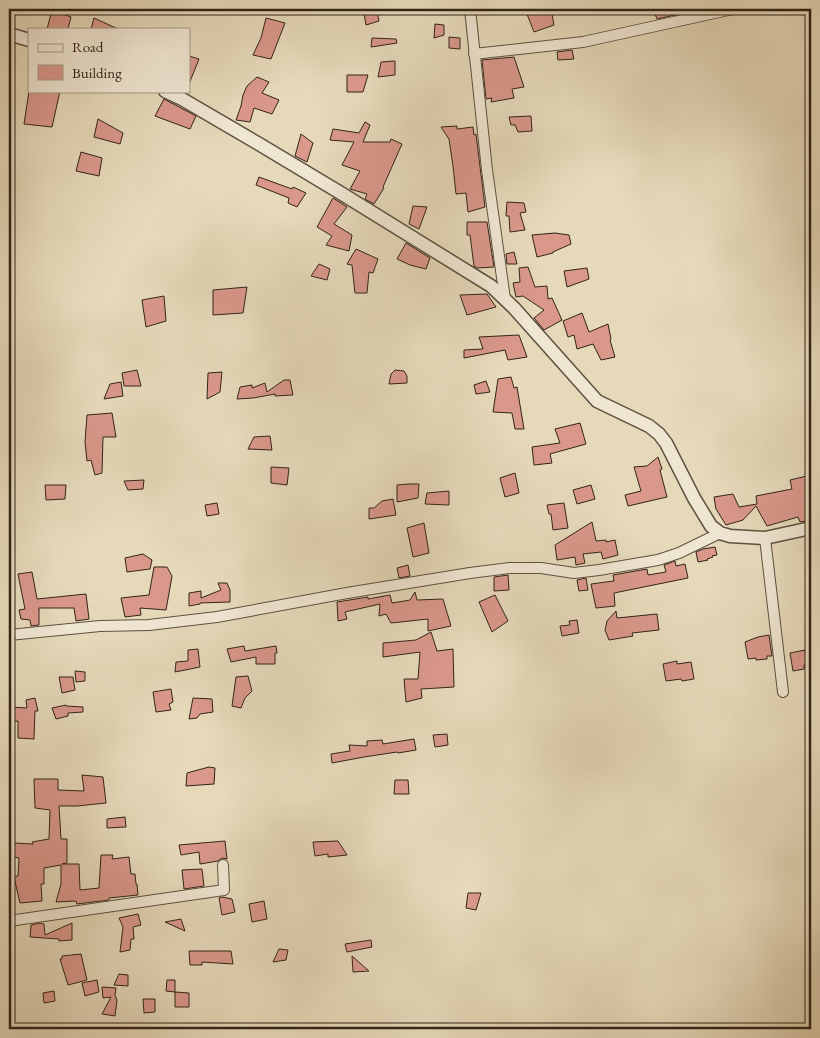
<svg xmlns="http://www.w3.org/2000/svg" width="820" height="1038" font-family="'EB Garamond',serif">
  <rect width="100%" height="100%" fill="#e6d9ba"/>
  <filter id="stains"><feTurbulence type="fractalNoise" baseFrequency=".004" numOctaves="4"/><feColorMatrix values="0 0 0 0 .2 0 0 0 0 .09 0 0 0 0 .02 0 0 0 .5 -.17"/></filter>
  <radialGradient id="worn" r=".72"><stop offset=".6" stop-color="#630" stop-opacity="0"/><stop offset="1" stop-color="#630" stop-opacity=".3"/></radialGradient>
  <g fill="#da988b" stroke="#312418">
    <path d="M 525,9 L 551,9 L 554,25 L 534,32 Z"/>
    <path d="M 653,9 L 697,9 L 697,10 L 657,19 Z"/>
    <path d="M 52,10 L 71,17 L 68,29 L 47,29 Z"/>
    <path d="M 377,12 L 379,21 L 366,25 L 364,13 Z"/>
    <path d="M 94,18 L 118,29 L 91,29 Z"/>
    <path d="M 266,18 L 285,23 L 271,59 L 253,55 L 261,38 Z"/>
    <path d="M 435,24 L 444,25 L 444,35 L 434,38 Z"/>
    <path d="M 449,37 L 460,38 L 460,49 L 449,48 Z"/>
    <path d="M 372,38 L 396,39 L 397,43 L 371,47 Z"/>
    <path d="M 572,50 L 574,59 L 558,60 L 557,52 Z"/>
    <path d="M 189,56 L 199,59 L 189,84 Z"/>
    <path d="M 514,57 L 524,87 L 512,89 L 514,98 L 491,102 L 492,98 L 486,99 L 482,60 Z"/>
    <path d="M 395,61 L 395,75 L 378,77 L 381,62 Z"/>
    <path d="M 347,75 L 368,75 L 363,92 L 347,92 Z"/>
    <path d="M 257,77 L 269,82 L 262,93 L 279,100 L 272,114 L 254,108 L 250,122 L 236,120 L 241,106 L 243,95 L 247,86 Z"/>
    <path d="M 29,91 L 60,91 L 52,127 L 24,124 Z"/>
    <path d="M 164,99 L 196,116 L 190,129 L 155,116 Z"/>
    <path d="M 531,116 L 532,131 L 518,132 L 515,125 L 511,125 L 509,117 Z"/>
    <path d="M 98,119 L 123,133 L 120,144 L 94,137 Z"/>
    <path d="M 365,122 L 370,125 L 363,142 L 390,142 L 391,139 L 402,144 L 383,187 L 384,188 L 374,204 L 365,199 L 367,194 L 350,189 L 360,171 L 342,165 L 354,142 L 330,140 L 333,129 L 359,133 Z"/>
    <path d="M 457,126 L 457,129 L 473,127 L 474,135 L 476,134 L 485,207 L 468,212 L 466,193 L 456,194 L 453,166 L 449,139 L 441,127 Z"/>
    <path d="M 301,134 L 313,143 L 307,162 L 295,156 Z"/>
    <path d="M 81,152 L 102,158 L 99,176 L 76,171 Z"/>
    <path d="M 259,177 L 292,189 L 293,187 L 306,193 L 297,207 L 288,203 L 289,198 L 256,185 Z"/>
    <path d="M 333,198 L 347,207 L 334,224 L 352,235 L 349,251 L 326,245 L 332,236 L 317,227 Z"/>
    <path d="M 507,202 L 524,203 L 526,212 L 520,213 L 525,230 L 510,232 L 509,216 L 506,216 Z"/>
    <path d="M 413,206 L 427,207 L 419,229 L 409,224 Z"/>
    <path d="M 467,222 L 487,222 L 494,267 L 477,268 L 474,266 L 470,235 L 467,235 Z"/>
    <path d="M 555,233 L 569,235 L 571,244 L 553,252 L 553,253 L 537,257 L 532,235 Z"/>
    <path d="M 406,243 L 430,258 L 426,269 L 410,265 L 397,259 Z"/>
    <path d="M 356,249 L 378,259 L 373,273 L 369,272 L 367,293 L 355,293 L 352,265 L 347,264 Z"/>
    <path d="M 514,252 L 517,264 L 507,264 L 506,254 Z"/>
    <path d="M 319,264 L 330,269 L 327,280 L 311,276 Z"/>
    <path d="M 528,267 L 535,287 L 547,286 L 548,299 L 552,298 L 562,320 L 544,330 L 534,318 L 544,310 L 523,296 L 516,297 L 513,283 L 520,282 L 519,268 Z"/>
    <path d="M 587,268 L 589,279 L 567,287 L 564,271 Z"/>
    <path d="M 247,287 L 243,313 L 213,315 L 213,290 Z"/>
    <path d="M 487,294 L 496,307 L 467,315 L 460,295 Z"/>
    <path d="M 164,296 L 166,321 L 146,327 L 142,300 Z"/>
    <path d="M 582,313 L 589,332 L 608,324 L 611,339 L 610,340 L 615,357 L 601,360 L 593,344 L 577,349 L 574,335 L 568,337 L 563,321 Z"/>
    <path d="M 519,335 L 527,357 L 508,360 L 505,350 L 464,358 L 464,350 L 483,349 L 479,337 Z"/>
    <path d="M 137,370 L 141,386 L 124,386 L 122,373 Z"/>
    <path d="M 395,370 L 404,371 L 407,376 L 407,383 L 389,384 L 391,374 Z"/>
    <path d="M 222,372 L 220,392 L 207,399 L 208,373 Z"/>
    <path d="M 511,377 L 514,388 L 517,387 L 524,429 L 515,429 L 512,413 L 493,412 L 498,379 Z"/>
    <path d="M 284,380 L 290,380 L 293,395 L 275,396 L 275,394 L 253,398 L 237,399 L 240,387 L 252,385 L 252,388 L 265,383 L 267,392 Z"/>
    <path d="M 486,381 L 490,392 L 476,394 L 474,385 Z"/>
    <path d="M 121,382 L 123,396 L 104,399 L 110,384 Z"/>
    <path d="M 112,413 L 116,437 L 103,437 L 102,473 L 95,475 L 91,460 L 87,461 L 85,442 L 87,415 Z"/>
    <path d="M 580,423 L 586,444 L 550,454 L 552,463 L 534,465 L 532,447 L 560,443 L 555,429 Z"/>
    <path d="M 270,436 L 272,450 L 248,449 L 254,437 Z"/>
    <path d="M 658,457 L 662,469 L 660,470 L 667,497 L 628,506 L 625,495 L 641,491 L 634,467 L 647,466 Z"/>
    <path d="M 271,467 L 289,468 L 287,485 L 271,483 Z"/>
    <path d="M 515,473 L 519,493 L 505,497 L 500,478 Z"/>
    <path d="M 811,475 L 811,520 L 800,522 L 798,517 L 767,526 L 756,506 L 743,520 L 726,525 L 716,509 L 714,497 L 733,494 L 739,507 L 757,504 L 756,496 L 792,489 L 790,480 Z"/>
    <path d="M 144,480 L 143,489 L 128,490 L 124,481 Z"/>
    <path d="M 409,484 L 419,484 L 418,498 L 397,502 L 397,485 Z"/>
    <path d="M 45,485 L 66,485 L 65,499 L 46,500 Z"/>
    <path d="M 591,485 L 595,499 L 577,504 L 573,490 Z"/>
    <path d="M 449,491 L 449,505 L 425,504 L 427,493 Z"/>
    <path d="M 393,499 L 396,515 L 369,519 L 369,508 L 374,508 L 382,501 Z"/>
    <path d="M 217,503 L 219,514 L 207,516 L 205,505 Z"/>
    <path d="M 564,503 L 568,528 L 553,530 L 551,514 L 549,514 L 547,505 Z"/>
    <path d="M 592,522 L 596,541 L 606,540 L 606,542 L 615,540 L 618,555 L 603,559 L 601,552 L 583,554 L 585,563 L 576,565 L 575,557 L 557,560 L 555,545 Z"/>
    <path d="M 424,523 L 429,553 L 413,557 L 407,528 Z"/>
    <path d="M 715,547 L 717,555 L 712,556 L 713,557 L 707,559 L 708,560 L 698,562 L 696,552 L 703,549 Z"/>
    <path d="M 143,554 L 152,560 L 150,569 L 127,572 L 125,558 Z"/>
    <path d="M 675,561 L 676,566 L 685,564 L 688,578 L 614,593 L 615,606 L 596,608 L 591,584 L 614,581 L 613,575 L 647,569 L 648,575 L 666,572 L 664,565 Z"/>
    <path d="M 408,565 L 410,576 L 399,578 L 397,568 Z"/>
    <path d="M 154,567 L 167,567 L 172,576 L 166,610 L 140,608 L 141,615 L 125,617 L 121,598 L 149,595 Z"/>
    <path d="M 32,572 L 37,599 L 86,594 L 89,619 L 76,621 L 74,608 L 39,608 L 39,625 L 31,626 L 30,620 L 21,619 L 19,610 L 25,609 L 18,574 Z"/>
    <path d="M 508,575 L 509,590 L 494,591 L 494,577 Z"/>
    <path d="M 586,578 L 588,590 L 579,591 L 577,580 Z"/>
    <path d="M 218,583 L 227,583 L 230,590 L 230,602 L 200,603 L 200,604 L 189,606 L 189,593 L 201,591 L 201,598 L 221,590 Z"/>
    <path d="M 415,592 L 417,600 L 443,599 L 451,626 L 428,631 L 428,619 L 391,623 L 386,614 L 379,616 L 380,604 L 345,612 L 347,619 L 338,621 L 337,602 L 368,597 L 368,599 L 390,595 L 392,603 L 410,600 Z"/>
    <path d="M 495,595 L 508,621 L 492,632 L 479,602 Z"/>
    <path d="M 616,611 L 617,618 L 657,614 L 659,630 L 632,633 L 633,636 L 609,640 L 605,630 L 607,621 Z"/>
    <path d="M 577,620 L 579,633 L 562,636 L 560,626 L 570,625 L 569,621 Z"/>
    <path d="M 431,632 L 437,651 L 453,649 L 454,687 L 421,689 L 422,698 L 406,702 L 404,679 L 418,679 L 420,652 L 383,657 L 383,643 L 416,640 Z"/>
    <path d="M 769,635 L 772,656 L 767,656 L 767,659 L 756,660 L 756,658 L 748,659 L 745,642 L 758,637 Z"/>
    <path d="M 244,646 L 245,651 L 276,646 L 277,653 L 275,653 L 275,664 L 256,664 L 256,657 L 231,662 L 227,649 Z"/>
    <path d="M 198,649 L 200,667 L 175,672 L 176,662 L 188,661 L 188,650 Z"/>
    <path d="M 805,650 L 807,665 L 804,665 L 804,669 L 793,671 L 790,653 Z"/>
    <path d="M 677,661 L 677,664 L 691,662 L 694,679 L 682,681 L 681,679 L 666,681 L 663,664 Z"/>
    <path d="M 75,671 L 85,672 L 85,681 L 76,682 Z"/>
    <path d="M 248,676 L 252,691 L 245,698 L 241,708 L 232,706 L 236,677 Z"/>
    <path d="M 59,677 L 73,677 L 75,690 L 62,693 Z"/>
    <path d="M 171,689 L 173,702 L 169,704 L 171,710 L 156,712 L 153,692 Z"/>
    <path d="M 35,698 L 38,711 L 35,711 L 34,739 L 18,738 L 18,721 L 9,722 L 9,707 L 27,708 L 26,700 Z"/>
    <path d="M 193,698 L 212,699 L 213,712 L 200,714 L 197,718 L 189,719 Z"/>
    <path d="M 66,705 L 66,706 L 83,707 L 83,712 L 68,713 L 68,716 L 56,719 L 52,708 Z"/>
    <path d="M 447,734 L 448,745 L 435,747 L 433,735 Z"/>
    <path d="M 414,739 L 416,750 L 398,753 L 397,752 L 364,757 L 332,763 L 331,754 L 350,751 L 349,745 L 367,746 L 367,741 L 382,740 L 383,744 Z"/>
    <path d="M 209,767 L 215,768 L 214,784 L 186,786 L 187,773 Z"/>
    <path d="M 82,775 L 103,777 L 106,803 L 77,806 L 59,806 L 61,839 L 67,839 L 67,863 L 62,864 L 79,864 L 80,890 L 99,888 L 101,855 L 113,855 L 112,859 L 129,857 L 131,874 L 135,874 L 136,884 L 137,884 L 138,895 L 109,898 L 109,900 L 77,904 L 76,901 L 56,902 L 61,884 L 61,865 L 44,868 L 44,884 L 41,884 L 42,901 L 20,903 L 14,877 L 18,876 L 19,858 L 14,857 L 14,843 L 33,844 L 32,842 L 49,839 L 50,810 L 35,808 L 34,779 L 58,779 L 58,790 L 84,791 Z"/>
    <path d="M 395,780 L 408,780 L 409,794 L 394,794 Z"/>
    <path d="M 125,817 L 126,827 L 107,828 L 107,819 Z"/>
    <path d="M 225,841 L 227,859 L 222,858 L 218,861 L 200,864 L 199,852 L 181,855 L 179,845 Z"/>
    <path d="M 338,841 L 347,855 L 328,857 L 328,854 L 315,856 L 313,842 Z"/>
    <path d="M 202,869 L 204,886 L 184,889 L 182,870 Z"/>
    <path d="M 468,893 L 481,893 L 476,910 L 466,908 Z"/>
    <path d="M 222,897 L 232,899 L 235,912 L 222,915 L 219,898 Z"/>
    <path d="M 264,901 L 267,919 L 252,922 L 249,904 Z"/>
    <path d="M 138,914 L 141,925 L 133,927 L 134,939 L 131,939 L 130,950 L 120,952 L 123,927 L 119,918 Z"/>
    <path d="M 181,919 L 185,931 L 165,922 Z"/>
    <path d="M 40,923 L 44,924 L 45,935 L 72,923 L 72,940 L 59,941 L 59,939 L 30,937 L 31,925 Z"/>
    <path d="M 371,940 L 372,947 L 347,952 L 345,944 Z"/>
    <path d="M 279,949 L 288,950 L 286,960 L 273,962 Z"/>
    <path d="M 189,951 L 231,951 L 233,964 L 202,962 L 202,965 L 190,965 Z"/>
    <path d="M 81,954 L 87,980 L 68,985 L 60,959 L 62,959 L 62,956 Z"/>
    <path d="M 352,956 L 369,971 L 353,972 Z"/>
    <path d="M 119,974 L 128,975 L 128,986 L 114,985 Z"/>
    <path d="M 97,980 L 99,992 L 85,996 L 82,983 Z"/>
    <path d="M 167,980 L 175,980 L 175,992 L 166,991 Z"/>
    <path d="M 102,987 L 116,988 L 115,995 L 117,1000 L 115,1016 L 102,1014 L 111,997 L 103,998 Z"/>
    <path d="M 54,991 L 55,1001 L 44,1003 L 43,993 Z"/>
    <path d="M 175,992 L 189,993 L 189,1007 L 175,1007 Z"/>
    <path d="M 143,999 L 155,999 L 155,1012 L 144,1013 Z"/>
  </g>
  <g fill="none" stroke-linecap="round" stroke-linejoin="round">
    <defs>
      <g id="minor">
        <path d="M 470,9 L 487,170 L 505,299"/>
        <path d="M 474,54 L 583,42 L 733,9"/>
        <path d="M 765,538 L 783,692"/>
        <path d="M 9,635 L 100,626 L 149,625 L 217,617 L 347,593 L 470,573 L 510,568 L 541,568 L 574,573 L 599,570 L 658,560 L 679,553 L 720,533"/>
        <path d="M 9,921 L 224,890 L 223,865"/>
      </g>
      <g id="tertiary">
        <path d="M 9,34 L 29,40"/>
        <path d="M 165,91 L 182,99 L 259,144 L 339,192 L 491,286 L 514,308 L 597,401 L 649,426 L 659,434 L 666,443 L 694,498 L 711,526 L 720,533 L 730,536 L 765,538 L 811,528"/>
      </g>
    </defs>
    <use href="#minor" stroke="#5e5140" stroke-width="12"/>
    <use href="#tertiary" stroke="#5e5140" stroke-width="15"/>
    <use href="#minor" stroke="#efe6d2" stroke-width="10"/>
    <use href="#tertiary" stroke="#efe6d2" stroke-width="12"/>
  </g>
  <rect width="820" height="1038" fill="none" stroke="#e6d9ba" stroke-width="30"/>
  <rect x="10" y="10" width="800" height="1018" fill="none" stroke="#312418" stroke-width="2.5"/>
  <rect x="15" y="15" width="790" height="1008" fill="none" stroke="#312418"/>
  <rect x="28" y="28" width="162" height="65" fill="#efe6d2" stroke="#a39888"/>
  <rect x="38" y="44" width="25" height="8" fill="#efe6d2" stroke="#a39888"/>
  <text x="72" y="52" font-size="15" fill="#312418">Road</text>
  <rect x="38" y="65" width="25" height="15" fill="#da988b" stroke="#a39888"/>
  <text x="72" y="78" font-size="15" fill="#312418">Building</text>
  <rect width="100%" height="100%" filter="url(#stains)"/>
  <rect width="100%" height="100%" fill="url(#worn)"/>
</svg>
